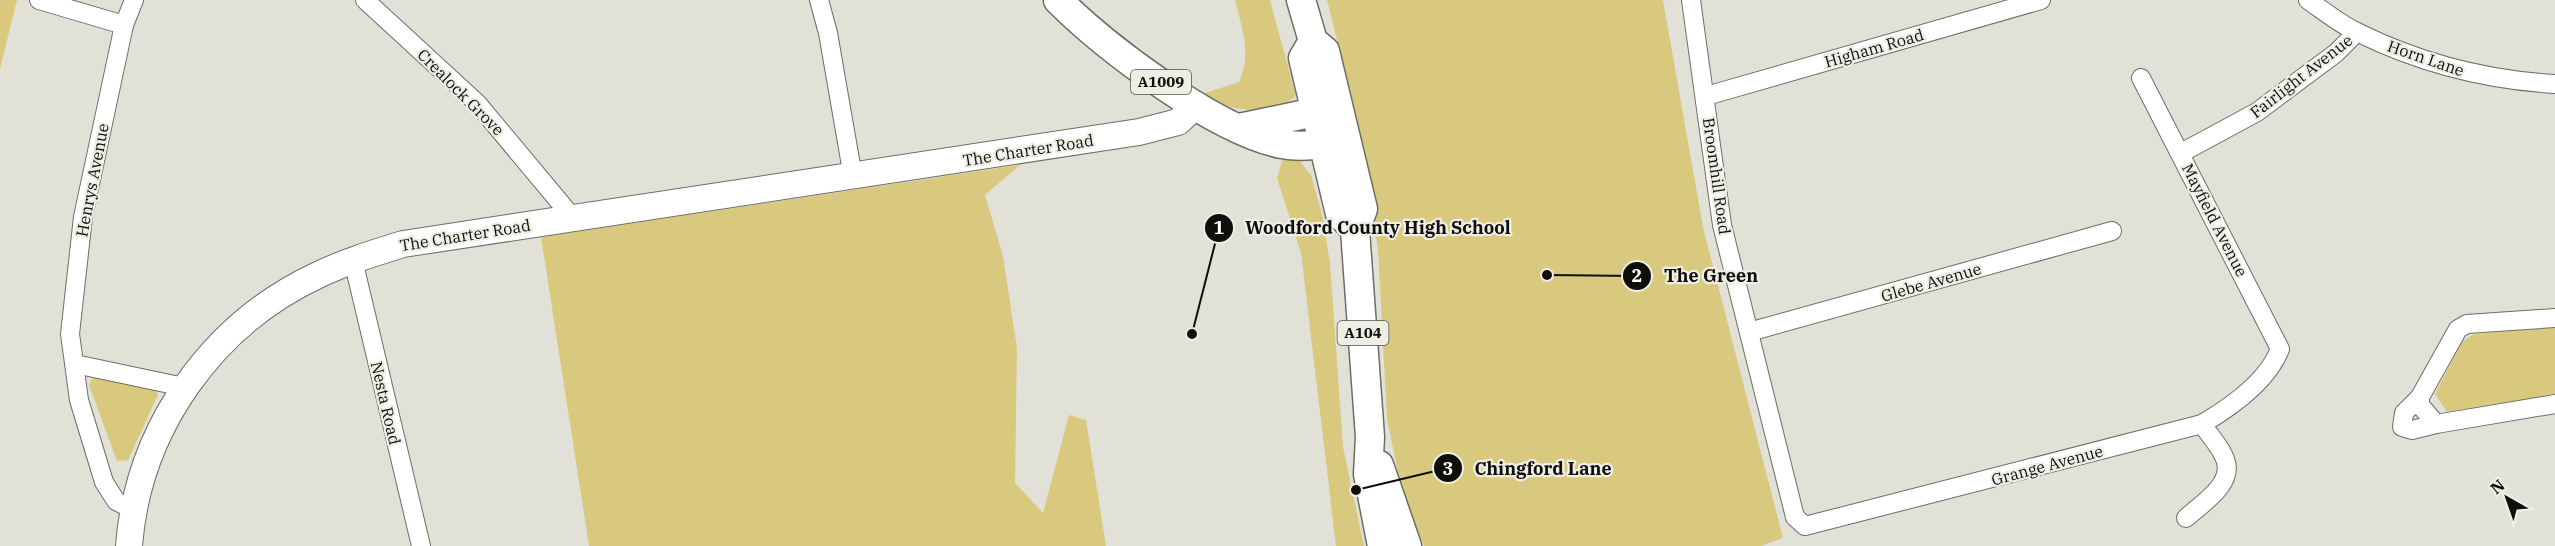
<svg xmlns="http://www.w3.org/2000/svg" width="2555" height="546" font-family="'IBM Plex Serif',serif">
  <rect width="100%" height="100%" fill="#e2e1d8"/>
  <g fill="#d9c97f">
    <path d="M 0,0 L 17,0 L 0,69 Z"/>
    <path d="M 1235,0 L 1270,0 L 1296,96 C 1268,118 1237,110 1206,100 L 1205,93 L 1239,82 C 1252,55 1242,28 1235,0 Z"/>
    <path d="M 1327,0 L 1663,0 L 1703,227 L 1783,538 L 1761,546 L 1424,546 L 1402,492 L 1387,419 L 1378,249 L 1356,117 Z"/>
    <path d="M 1284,154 L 1298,159 L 1311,175 L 1322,214 L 1330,263 L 1343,447 L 1364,546 L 1336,546 L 1301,253 L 1277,178 Z"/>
    <path d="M 1020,165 L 985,195 L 1003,256 L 1017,348 L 1015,483 L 1043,513 L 1069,415 L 1086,420 L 1106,546 L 589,546 L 541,237 Z"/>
    <path d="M 2555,327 L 2555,395 L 2447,412 L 2435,394 L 2462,342 L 2469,337 L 2475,334 Z"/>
    <path d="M 93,378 L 156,389 L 158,395 L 128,460 L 117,461 L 89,385 Z"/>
  </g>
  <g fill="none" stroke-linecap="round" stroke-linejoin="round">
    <defs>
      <g id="street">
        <path d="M 39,0 L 124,25"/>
        <path d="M 365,0 L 477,103 L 573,218"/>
        <path d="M 819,0 L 828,33 L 853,177"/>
        <path d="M 1691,0 L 1722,225 L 1795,517 L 1805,526 L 2202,424 C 2231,407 2268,381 2280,349 L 2141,78"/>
        <path d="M 2308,0 C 2324,11 2341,25 2359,33 C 2420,63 2487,80 2555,84"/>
        <path d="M 1706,96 L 2041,0"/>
        <path d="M 2181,153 L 2257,112 L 2336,53 L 2357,32"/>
        <path d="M 353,260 L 421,546"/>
        <path d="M 2555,318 L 2467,324 L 2458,329 L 2420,397 L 2420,405 L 2436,424 L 2555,404"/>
        <path d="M 1749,332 L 2112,231"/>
        <path d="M 75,364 L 184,387"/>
        <path d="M 2420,397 L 2404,413 L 2402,427 L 2412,430 L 2436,424"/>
        <path d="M 132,509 L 116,501 L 104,482 L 79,400 L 70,334 L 83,217 L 124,25 L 134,0"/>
        <path d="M 2186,518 C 2201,504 2235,484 2225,459 C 2221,447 2209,435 2202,424"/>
      </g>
      <path id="secondary" d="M 129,546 C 138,429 211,325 318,275 C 345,262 374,253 403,244 L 1139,132 L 1178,122 L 1196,105"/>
      <g id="primary">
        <path d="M 1058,0 C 1106,48 1216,131 1282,144 C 1303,148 1325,144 1346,140"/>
        <path d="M 1301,0 L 1313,41 L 1325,51 L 1363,209 L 1355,230 L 1370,437 L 1368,474 L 1382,546"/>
        <path d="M 1313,41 L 1303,58 L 1340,214 L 1355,230"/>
        <path d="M 1239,128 L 1334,108"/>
        <path d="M 1379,465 L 1407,546"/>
      </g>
    </defs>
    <use href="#street" stroke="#6e6d65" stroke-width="20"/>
    <use href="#secondary" stroke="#6e6d65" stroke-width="28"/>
    <use href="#primary" stroke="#6e6d65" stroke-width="31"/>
    <use href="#street" stroke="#fff" stroke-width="18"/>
    <use href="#secondary" stroke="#fff" stroke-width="26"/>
    <use href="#primary" stroke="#fff" stroke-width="28"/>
  </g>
  <g text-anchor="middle" stroke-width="4.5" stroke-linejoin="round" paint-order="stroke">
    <g fill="#efeee5" stroke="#52514c" stroke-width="1.5">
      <rect x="1131" y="70" width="60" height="24" rx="4.5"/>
      <rect x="1337.5" y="321" width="51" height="24" rx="4.5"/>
    </g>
    <g font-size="15" font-weight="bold" fill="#0f0e0b">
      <text x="1161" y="87">A1009</text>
      <text x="1363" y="338">A104</text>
    </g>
    <g font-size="16" fill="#0f0e0b" stroke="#efeee5">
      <text transform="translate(1874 48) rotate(-16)" y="6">Higham Road</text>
      <text transform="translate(2426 58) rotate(19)" y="6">Horn Lane</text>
      <text transform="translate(2301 76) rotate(-38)" y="6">Fairlight Avenue</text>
      <text transform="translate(461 92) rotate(45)" y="6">Crealock Grove</text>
      <text transform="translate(1028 150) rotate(-9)" y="6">The Charter Road</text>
      <text transform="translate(1717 176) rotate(82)" y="6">Broomhill Road</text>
      <text transform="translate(92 180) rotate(-79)" y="6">Henrys Avenue</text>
      <text transform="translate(2215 220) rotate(63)" y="6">Mayfield Avenue</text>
      <text transform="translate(465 235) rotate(-9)" y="6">The Charter Road</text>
      <text transform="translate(1931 282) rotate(-16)" y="6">Glebe Avenue</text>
      <text transform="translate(386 403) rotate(77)" y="6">Nesta Road</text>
      <text transform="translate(2047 465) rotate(-15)" y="6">Grange Avenue</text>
    </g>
  </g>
  <path fill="none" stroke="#0f0e0b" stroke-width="2" d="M1192 334L1219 228M1547 275L1637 276M1356 490L1448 468"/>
  <g fill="#0f0e0b" stroke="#efeee5" stroke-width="2">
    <circle cx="1192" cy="334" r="6"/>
    <circle cx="1547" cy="275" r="6"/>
    <circle cx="1356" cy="490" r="6"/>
    <circle cx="1219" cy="228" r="15"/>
    <circle cx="1637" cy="276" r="15"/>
    <circle cx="1448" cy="468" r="15"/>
  </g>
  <g font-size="18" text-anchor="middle" font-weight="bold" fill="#fff">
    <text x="1219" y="234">1</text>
    <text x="1637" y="282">2</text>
    <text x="1448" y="475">3</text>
  </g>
  <g font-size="18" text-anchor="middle" font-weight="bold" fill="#0f0e0b" stroke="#efeee5" stroke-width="4.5" stroke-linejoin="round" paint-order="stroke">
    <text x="1378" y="234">Woodford County High School</text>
    <text x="1711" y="282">The Green</text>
    <text x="1543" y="475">Chingford Lane</text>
  </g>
  <g transform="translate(2507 498) rotate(320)" stroke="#efeee5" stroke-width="4.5" paint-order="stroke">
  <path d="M0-4.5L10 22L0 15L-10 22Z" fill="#0f0e0b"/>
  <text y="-9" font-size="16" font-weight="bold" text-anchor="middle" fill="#0f0e0b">N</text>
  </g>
</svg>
